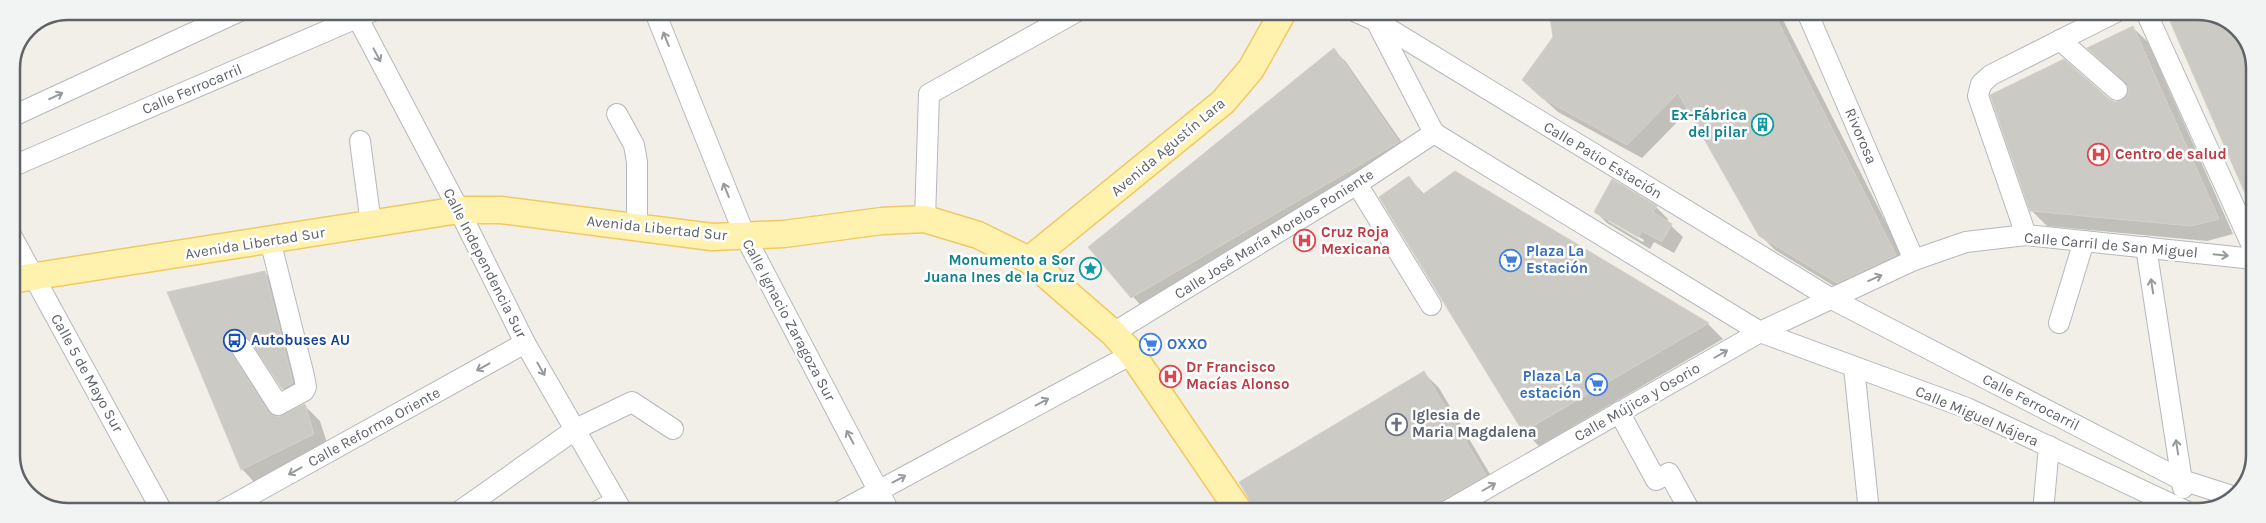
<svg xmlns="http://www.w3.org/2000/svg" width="2266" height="523" font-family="Karla,sans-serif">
  <rect width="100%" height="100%" fill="#f1efe8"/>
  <g fill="#0003" fill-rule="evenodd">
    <path d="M 1550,12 L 1779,12 L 1910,270 L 1852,297 L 1775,250 L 1760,235 L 1689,110 L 1642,158 L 1558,112 L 1538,94 L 1554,38 Z"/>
    <path d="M 2132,27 L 2148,42 L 2233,234 L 2207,241 L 2047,226 L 2031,210 L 2108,100 L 2115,103 L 2122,102 L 2130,93 Z"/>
    <path d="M 1334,50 L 1346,62 L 1410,154 L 1144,309 L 1090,248 Z"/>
    <path d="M 1455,173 L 1708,324 L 1723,339 L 1539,446 L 1524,431 L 1409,178 L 1425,195 Z"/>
    <path d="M 1656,207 L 1668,219 L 1667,222 L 1683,237 L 1674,253 L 1654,242 L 1650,249 L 1607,223 L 1595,211 ZM 1608,218 L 1644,240 L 1643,242 L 1608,221 Z"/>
    <path d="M 264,272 L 280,288 L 308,399 L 298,404 L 283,389 L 257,350 L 249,352 L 244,364 L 277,417 L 283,417 L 305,406 L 320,421 L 329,449 L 257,485 L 242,469 L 169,293 Z"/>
    <path d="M 1424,373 L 1439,388 L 1500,491 L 1466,511 L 1258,511 L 1241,482 Z"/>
  </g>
  <g fill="#cccac5" stroke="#d6d1c6">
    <path d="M 1549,12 L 1773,12 L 1896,255 L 1837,283 L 1759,236 L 1678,93 L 1627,145 L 1542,98 L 1522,80 L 1553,37 Z"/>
    <path d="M 2166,12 L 2209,12 L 2240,30 L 2255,64 L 2254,214 Z"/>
    <path d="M 2133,26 L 2219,219 L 2191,226 L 2030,211 L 1990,95 L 2064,59 L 2109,99 L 2115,102 L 2121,101 L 2128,93 L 2128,86 L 2087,48 Z"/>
    <path d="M 1334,48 L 1399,142 L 1131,298 L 1088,247 Z"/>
    <path d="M 1455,171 L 1709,323 L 1523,432 L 1379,197 L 1409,176 L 1422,195 Z"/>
    <path d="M 1612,179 L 1657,206 L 1653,212 L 1672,224 L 1662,242 L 1642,231 L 1638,237 L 1594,212 Z"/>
    <path d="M 265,271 L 293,383 L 282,389 L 247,337 L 241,335 L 234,337 L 229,348 L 268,412 L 278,417 L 305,404 L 314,434 L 241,470 L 167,292 Z"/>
    <path d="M 1424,371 L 1486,475 L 1441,501 L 1427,511 L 1256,511 L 1239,482 Z"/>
  </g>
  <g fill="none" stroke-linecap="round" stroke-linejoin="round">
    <defs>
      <g id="minor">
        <path d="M 354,11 L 459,210 L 525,343 L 622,511"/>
        <path d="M 655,12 L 745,236 L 889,511"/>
        <path d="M 1356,12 L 1376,21 L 1830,298 L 2182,480 L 2235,497"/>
        <path d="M 1807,12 L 1914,260"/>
        <path d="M 2146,12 L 2254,250"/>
        <path d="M 1376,21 L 1434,133 L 1760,332 L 1967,408 L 2188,512"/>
        <path d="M 2060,40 L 2117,90"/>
        <path d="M 617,114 L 634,145 L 637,162 L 637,227"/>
        <path d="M 11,117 L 240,11"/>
        <path d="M 360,141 L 371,224"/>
        <path d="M 11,167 L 373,11"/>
        <path d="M 1357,184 L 1431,305"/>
        <path d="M 925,219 L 929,94 L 1076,12"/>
        <path d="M 11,235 L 162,511"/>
        <path d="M 2026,235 L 1978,96 L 1981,84 L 1991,75 L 2116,12"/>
        <path d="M 2146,247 L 2183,488"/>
        <path d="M 2059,323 L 2084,241"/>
        <path d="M 1113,333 L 1357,184 L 1434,133"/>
        <path d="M 241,347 L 278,405 L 304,391 L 306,387 L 304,376 L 270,240"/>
        <path d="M 1854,367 L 1869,512"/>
        <path d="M 1619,412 L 1656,480 L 1669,473 L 1690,511"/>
        <path d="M 222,511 L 525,343"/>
        <path d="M 460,511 L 576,429 L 632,402 L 673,429"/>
        <path d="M 598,511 L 616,501"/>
        <path d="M 841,511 L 1132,354"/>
        <path d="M 1447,511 L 1760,332 L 1914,260 L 1966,242 L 2026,235 L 2254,259"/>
        <path d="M 2043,512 L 2049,446"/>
      </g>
      <g id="major">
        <path d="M 1029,260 L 1223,102 L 1251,69 L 1283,12"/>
        <path d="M 11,280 L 459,210 L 501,210 L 712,237 L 784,234 L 882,221 L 925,219 L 978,235 L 1029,260 L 1113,333 L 1132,354 L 1239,511"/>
      </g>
    </defs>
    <use href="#minor" stroke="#b5b8bc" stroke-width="22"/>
    <use href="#major" stroke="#f2c960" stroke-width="29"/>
    <use href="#minor" stroke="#fff" stroke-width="20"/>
    <use href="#major" stroke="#fff2af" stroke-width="26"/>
  </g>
  <defs><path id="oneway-shaft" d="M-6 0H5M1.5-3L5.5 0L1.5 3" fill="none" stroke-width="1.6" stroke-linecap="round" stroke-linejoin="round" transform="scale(1.25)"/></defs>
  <g stroke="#979a9d">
    <use href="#oneway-shaft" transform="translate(666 39) rotate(-112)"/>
    <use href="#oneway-shaft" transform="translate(377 55) rotate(62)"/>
    <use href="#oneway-shaft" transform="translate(56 96) rotate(-25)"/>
    <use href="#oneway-shaft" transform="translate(726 190) rotate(-112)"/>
    <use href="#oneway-shaft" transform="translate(2221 255) rotate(6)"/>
    <use href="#oneway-shaft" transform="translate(1875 278) rotate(-24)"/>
    <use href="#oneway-shaft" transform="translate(2152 286) rotate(-99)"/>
    <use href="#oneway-shaft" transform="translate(1721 354) rotate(-30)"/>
    <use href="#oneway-shaft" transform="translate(483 367) rotate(151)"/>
    <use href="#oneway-shaft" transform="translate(541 369) rotate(60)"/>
    <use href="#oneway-shaft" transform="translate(1042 402) rotate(-28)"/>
    <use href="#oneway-shaft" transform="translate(850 437) rotate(-118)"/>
    <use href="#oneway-shaft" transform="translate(2177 447) rotate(-99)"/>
    <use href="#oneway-shaft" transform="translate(295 471) rotate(151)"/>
    <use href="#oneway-shaft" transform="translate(899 479) rotate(-28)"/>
    <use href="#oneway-shaft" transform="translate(1489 487) rotate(-30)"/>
  </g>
  <defs>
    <symbol id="building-ring" viewBox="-11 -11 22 22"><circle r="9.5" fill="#fff" stroke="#0f9aa8" stroke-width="1.5"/><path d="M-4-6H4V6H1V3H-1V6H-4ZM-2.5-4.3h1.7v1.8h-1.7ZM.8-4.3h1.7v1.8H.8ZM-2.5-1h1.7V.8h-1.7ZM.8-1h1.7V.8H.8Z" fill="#0f9aa8"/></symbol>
    <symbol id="hospital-ring" viewBox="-11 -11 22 22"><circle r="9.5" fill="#fff" stroke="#e0444e" stroke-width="1.5"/><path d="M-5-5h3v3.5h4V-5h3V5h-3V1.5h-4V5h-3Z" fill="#e0444e"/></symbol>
    <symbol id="supermarket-ring" viewBox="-11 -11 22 22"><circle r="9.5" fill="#fff" stroke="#3f7fe0" stroke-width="1.5"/><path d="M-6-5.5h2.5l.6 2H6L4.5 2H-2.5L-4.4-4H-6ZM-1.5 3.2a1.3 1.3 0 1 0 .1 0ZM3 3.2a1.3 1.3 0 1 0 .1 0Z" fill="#3f7fe0"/></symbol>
    <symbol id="sight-ring" viewBox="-11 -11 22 22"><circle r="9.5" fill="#fff" stroke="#0f9aa8" stroke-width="1.5"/><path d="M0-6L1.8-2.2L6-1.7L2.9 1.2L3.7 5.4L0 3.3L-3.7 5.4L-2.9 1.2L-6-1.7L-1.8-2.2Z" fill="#0f9aa8"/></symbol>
    <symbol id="bus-ring" viewBox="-11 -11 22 22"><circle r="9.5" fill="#fff" stroke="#1a4fb4" stroke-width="1.5"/><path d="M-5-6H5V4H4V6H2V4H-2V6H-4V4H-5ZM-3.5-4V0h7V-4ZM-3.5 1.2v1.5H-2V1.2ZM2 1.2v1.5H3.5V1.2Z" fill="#1a4fb4"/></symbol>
    <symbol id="church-ring" viewBox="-11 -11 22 22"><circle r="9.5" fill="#fff" stroke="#6b7280" stroke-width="1.5"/><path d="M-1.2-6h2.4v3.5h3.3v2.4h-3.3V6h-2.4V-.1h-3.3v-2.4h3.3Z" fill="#6b7280"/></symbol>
  </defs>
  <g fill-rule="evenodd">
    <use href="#building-ring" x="1750" y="112" width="25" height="25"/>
    <use href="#hospital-ring" x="2086" y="142" width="25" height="25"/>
    <use href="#hospital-ring" x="1292" y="228" width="25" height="25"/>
    <use href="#supermarket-ring" x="1498" y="248" width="25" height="25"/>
    <use href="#sight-ring" x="1078" y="256" width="25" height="25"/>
    <use href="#bus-ring" x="222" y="328" width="25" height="25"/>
    <use href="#supermarket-ring" x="1138" y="332" width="25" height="25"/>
    <use href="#hospital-ring" x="1158" y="364" width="25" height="25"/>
    <use href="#supermarket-ring" x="1584" y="372" width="25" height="25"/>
    <use href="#church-ring" x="1384" y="412" width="25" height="25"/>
  </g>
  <g text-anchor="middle" stroke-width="5" stroke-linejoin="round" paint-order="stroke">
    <g font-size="15" fill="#5f6368" stroke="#fff">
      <text transform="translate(192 89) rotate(-23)" y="5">Calle Ferrocarril</text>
      <text transform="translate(1861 136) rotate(67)" y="5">Rivorosa</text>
      <text transform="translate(1168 147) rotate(-40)" y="5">Avenida Agustín Lara</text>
      <text transform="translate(1603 160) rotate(31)" y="5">Calle Patio Estación</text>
      <text transform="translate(657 228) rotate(6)" y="5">Avenida Libertad Sur</text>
      <text transform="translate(1274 234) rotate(-32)" y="5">Calle José María Morelos Poniente</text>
      <text transform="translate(255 243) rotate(-9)" y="5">Avenida Libertad Sur</text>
      <text transform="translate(2111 245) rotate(5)" y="5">Calle Carril de San Miguel</text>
      <text transform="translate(485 263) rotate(63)" y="5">Calle Independencia Sur</text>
      <text transform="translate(789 320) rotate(62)" y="5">Calle Ignacio Zaragoza Sur</text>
      <text transform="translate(87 373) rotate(61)" y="5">Calle 5 de Mayo Sur</text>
      <text transform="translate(1637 402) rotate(-30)" y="5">Calle Mújica y Osorio</text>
      <text transform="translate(2031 402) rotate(27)" y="5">Calle Ferrocarril</text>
      <text transform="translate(1977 416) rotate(23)" y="5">Calle Miguel Nájera</text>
      <text transform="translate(374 427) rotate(-29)" y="5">Calle Reforma Oriente</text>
    </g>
    <g font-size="15" font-weight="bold" fill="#0d838f" stroke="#fff" text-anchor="end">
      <text x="1747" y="120">Ex-Fábrica<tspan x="1747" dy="17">del pilar</tspan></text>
      <text x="1075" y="265">Monumento a Sor<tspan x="1075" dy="17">Juana Ines de la Cruz</tspan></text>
    </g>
    <g font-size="15" font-weight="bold" fill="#be3a42" stroke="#fff" text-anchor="start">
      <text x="2115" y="159">Centro de salud</text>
      <text x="1321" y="237">Cruz Roja<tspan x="1321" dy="17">Mexicana</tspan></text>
      <text x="1186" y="372">Dr Francisco<tspan x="1186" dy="17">Macías Alonso</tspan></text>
    </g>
    <g font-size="15" font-weight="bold" fill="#366cbe" stroke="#fff" text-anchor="start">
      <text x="1526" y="256">Plaza La<tspan x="1526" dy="17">Estación</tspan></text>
      <text x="1167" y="349">OXXO</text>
      <text x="1581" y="381" text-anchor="end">Plaza La<tspan x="1581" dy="17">estación</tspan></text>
    </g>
    <g font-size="15" font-weight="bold" fill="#164399" stroke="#fff" text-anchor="start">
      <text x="251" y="345">Autobuses AU</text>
    </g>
    <g font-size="15" font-weight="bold" fill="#5b616d" stroke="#fff" text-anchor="start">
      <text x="1412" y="420">Iglesia de<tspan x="1412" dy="17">Maria Magdalena</tspan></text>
    </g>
  </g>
  <path d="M0 0H2266V523H0ZM68 20H2198A48 48 0 0 1 2246 68V455A48 48 0 0 1 2198 503H68A48 48 0 0 1 20 455V68A48 48 0 0 1 68 20Z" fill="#f2f3f3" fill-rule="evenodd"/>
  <path fill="none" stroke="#5f6368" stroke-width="2.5" d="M68 20H2198A48 48 0 0 1 2246 68V455A48 48 0 0 1 2198 503H68A48 48 0 0 1 20 455V68A48 48 0 0 1 68 20Z"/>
</svg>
